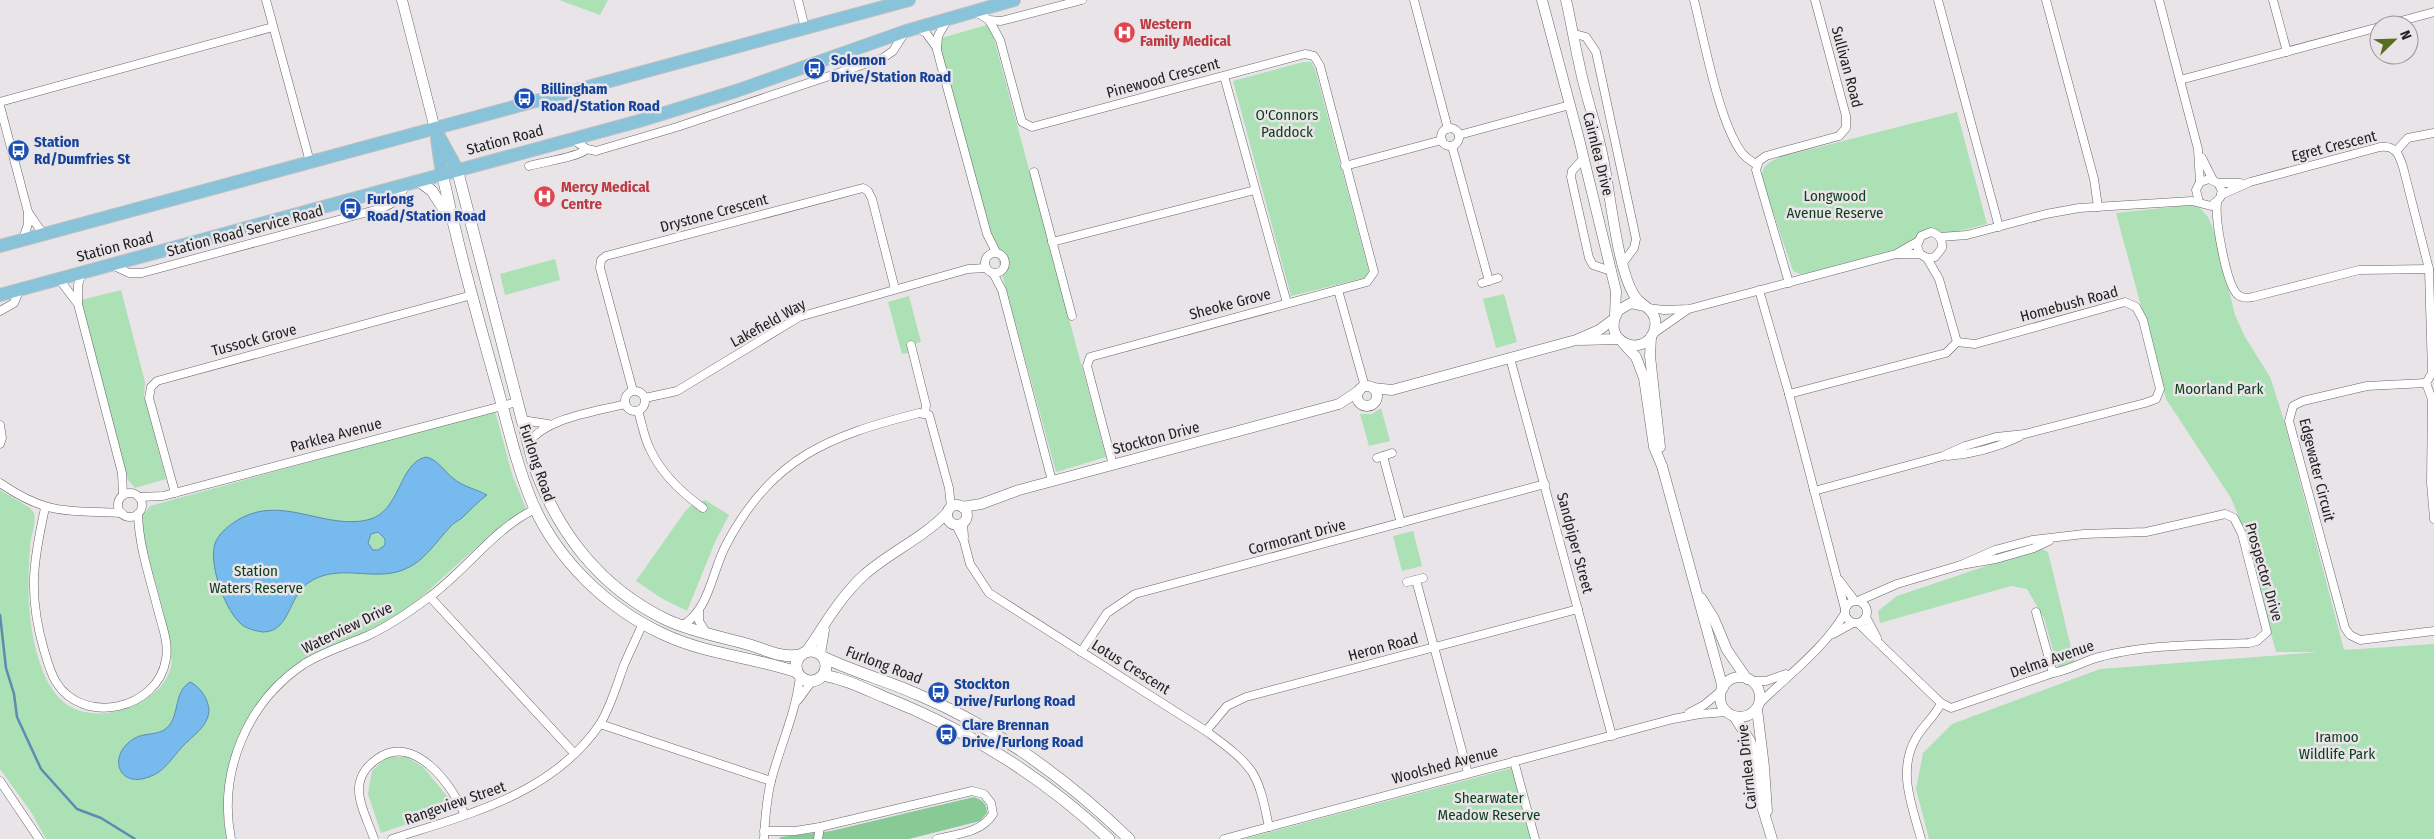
<svg xmlns="http://www.w3.org/2000/svg" width="2434" height="839" font-family="'Fira Sans Condensed',sans-serif">
  <rect width="100%" height="100%" fill="#e9e4e8"/>
  <g fill="#ace0b5">
    <path d="M 559,0 L 608,0 L 600,15 Z"/>
    <path d="M 990,24 L 1106,457 L 1056,472 L 938,39 Z"/>
    <path d="M 1303,62 L 1311,62 L 1315,69 L 1369,272 L 1364,278 L 1291,296 L 1233,81 Z"/>
    <path d="M 1957,112 L 1987,224 L 1951,233 L 1925,230 L 1908,244 L 1897,249 L 1807,273 L 1800,274 L 1793,271 L 1762,180 C 1760,165 1770,161 1784,156 Z"/>
    <path d="M 2191,205 L 2200,208 L 2208,217 L 2214,231 L 2235,315 L 2245,337 L 2270,377 L 2283,417 L 2344,650 L 2434,644 L 2434,839 L 1929,839 L 1916,789 L 1923,753 L 1952,724 L 2100,669 L 2319,652 L 2276,652 L 2240,520 L 2231,498 L 2166,399 L 2116,213 Z"/>
    <path d="M 555,259 L 560,280 L 505,295 L 500,274 Z"/>
    <path d="M 121,290 L 145,382 L 144,396 L 166,479 L 135,488 L 128,480 L 81,300 Z"/>
    <path d="M 1504,294 L 1517,342 L 1496,348 L 1483,299 Z"/>
    <path d="M 909,296 L 921,342 L 908,346 L 909,353 L 902,354 L 888,302 Z"/>
    <path d="M 1381,408 L 1390,441 L 1369,446 L 1360,414 L 1372,414 Z"/>
    <path d="M 495,411 L 512,474 L 527,511 L 492,533 L 418,600 L 388,621 L 352,642 L 307,664 L 260,710 L 228,774 L 224,815 L 226,839 L 46,839 L 31,812 L 0,769 L 0,490 L 30,508 L 34,513 C 36,524 31,535 30,547 C 27,590 27,633 44,674 C 50,687 59,702 73,708 C 105,724 162,703 171,667 C 176,643 146,551 138,523 L 150,506 Z"/>
    <path d="M 705,500 L 729,515 L 715,542 L 687,611 L 661,598 L 636,581 L 686,510 L 692,505 L 702,512 L 706,506 L 700,503 Z"/>
    <path d="M 1413,531 L 1422,566 L 1402,571 L 1393,536 Z"/>
    <path d="M 2040,548 L 2048,552 L 2075,664 L 2058,668 L 2044,618 L 2027,589 L 2011,586 L 1880,623 L 1878,611 L 1897,596 Z"/>
    <path d="M 387,757 L 407,757 L 423,767 L 456,807 L 381,833 L 368,794 L 372,771 Z"/>
    <path d="M 1512,768 L 1531,839 L 1244,839 Z"/>
  </g>
  <path fill="#87ca95" d="M 974,797 C 983,800 987,804 987,813 L 980,821 L 909,839 L 779,839 L 781,837 L 831,831 Z"/>
  <g fill="#76baee" stroke="#5d8cb1" fill-rule="evenodd">
    <path d="M 426,457 C 437,459 445,472 454,479 C 464,487 476,489 487,495 C 478,502 470,510 462,518 C 458,521 453,523 450,527 C 435,543 424,562 403,570 C 372,582 338,562 308,583 C 288,597 290,632 263,632 C 255,631 244,628 239,622 C 224,607 207,561 216,541 C 221,530 237,519 248,515 C 287,499 327,529 367,520 C 401,513 398,463 426,457 ZM 378,532 L 385,539 L 385,545 L 378,550 L 373,550 L 368,543 L 371,534 Z"/>
    <path d="M 190,682 C 200,686 209,700 209,711 C 208,727 192,736 182,747 C 172,758 164,772 149,777 C 117,789 107,754 135,738 C 144,733 156,735 164,730 C 181,719 172,693 190,682 Z"/>
  </g>
  <g fill="none" stroke-linecap="round" stroke-linejoin="round">
    <path stroke="#5d8cb1" stroke-width="2.5" d="M 0,615 L 6,668 L 14,694 L 17,717 L 41,769 L 77,809 L 101,818 L 135,839"/>
    <defs>
      <g id="minor">
        <path d="M 266,0 L 310,162"/>
        <path d="M 798,0 L 805,28"/>
        <path d="M 1414,0 L 1448,129"/>
        <path d="M 1694,0 C 1704,39 1719,123 1742,153 C 1746,158 1751,161 1757,165"/>
        <path d="M 1938,0 L 1999,227"/>
        <path d="M 2046,0 L 2094,179 L 2098,207"/>
        <path d="M 2159,0 L 2198,149 L 2200,182"/>
        <path d="M 2273,0 L 2287,52"/>
        <path d="M 974,11 L 989,20 L 1001,21 L 1082,0"/>
        <path d="M 947,20 L 938,36 L 937,50 L 987,234 L 996,252"/>
        <path d="M 989,20 L 1000,40 L 1022,122 L 1032,127 L 1305,54 L 1314,56 L 1320,66 L 1374,272 L 1367,282 L 1090,357 L 1087,366 L 1113,465"/>
        <path d="M 2386,25 L 2434,12"/>
        <path d="M 918,28 L 926,33 L 937,48"/>
        <path d="M 1575,34 L 1586,37 L 1596,52 L 1636,239 L 1634,248 L 1622,264"/>
        <path d="M 1224,76 L 1287,303"/>
        <path d="M 2180,80 L 2379,27"/>
        <path d="M 0,102 L 273,27"/>
        <path d="M 0,106 L 28,212 L 28,224 L 23,239"/>
        <circle cx="1450" cy="137" r="9"/>
        <path d="M 1459,135 L 1570,105"/>
        <path d="M 572,139 L 587,149 L 596,151 L 677,127 L 883,58 L 893,51 L 905,32"/>
        <path d="M 1452,146 L 1489,281"/>
        <path d="M 2396,151 L 2408,138 L 2434,133"/>
        <path d="M 1584,158 L 1572,171 L 1571,177 L 1589,258 L 1593,265 L 1611,271"/>
        <path d="M 2202,158 L 2213,180"/>
        <path d="M 529,166 C 543,162 579,157 587,149"/>
        <path d="M 1345,166 L 1442,140"/>
        <path d="M 1034,172 L 1072,316"/>
        <path d="M 2218,183 L 2240,183"/>
        <path d="M 2221,195 L 2250,182 L 2380,147 C 2395,145 2399,154 2403,167 L 2429,269 L 2432,373 L 2426,383"/>
        <path d="M 2217,203 C 2215,219 2226,285 2238,295 C 2242,298 2248,298 2253,297 L 2359,270 L 2429,269"/>
        <path d="M 28,212 L 43,234"/>
        <path d="M 1940,237 L 1967,235 L 2046,214 L 2079,208 L 2192,201 L 2211,206 L 2220,198 L 2222,191 L 2218,183 L 2209,179 L 2200,182 L 2196,190 L 2199,202"/>
        <path d="M 1052,242 L 1255,190"/>
        <circle cx="995" cy="263" r="10"/>
        <path d="M 1898,254 L 1920,254 L 1927,258 L 1935,257 L 1942,248 C 1943,240 1939,234 1931,232 L 1921,236 L 1917,246 L 1920,254"/>
        <path d="M 112,265 L 129,273 L 142,273 L 379,209 C 394,204 399,199 406,185"/>
        <path d="M 993,273 L 1002,290 L 1052,481"/>
        <path d="M 59,279 L 78,304 L 122,473 L 123,495"/>
        <path d="M 1482,283 L 1498,278"/>
        <path d="M 1789,283 L 1756,170 L 1759,161 L 1766,156 L 1839,136 L 1846,128 L 1846,116 L 1815,0"/>
        <path d="M 1338,290 L 1365,387"/>
        <path d="M 1759,290 L 1789,394 L 1845,609"/>
        <path d="M 78,302 L 78,285 L 82,272"/>
        <path d="M 1648,308 L 1664,310 L 1689,309 L 1896,254 L 1917,242"/>
        <path d="M 0,311 L 14,303 L 20,289"/>
        <path d="M 1654,333 L 1687,310"/>
        <path d="M 911,345 L 926,405 L 925,413"/>
        <path d="M 1510,358 L 1612,736"/>
        <circle cx="635" cy="401" r="10"/>
        <path d="M 633,391 L 600,268 L 601,260 L 606,256 L 863,188 L 868,191 L 872,199 L 895,289"/>
        <path d="M 1789,394 L 1946,353 L 1957,342 L 1939,279 L 1927,258"/>
        <path d="M 645,398 L 677,391 L 799,317 L 968,269 L 986,268"/>
        <path d="M 638,411 C 642,423 644,438 650,449 C 661,473 682,493 703,508"/>
        <path d="M 522,420 L 548,424"/>
        <path d="M 0,425 L 2,438 L 0,444"/>
        <path d="M 528,443 C 548,417 595,412 625,404"/>
        <path d="M 1383,456 L 1401,523"/>
        <path d="M 1948,456 C 1974,454 1996,448 2019,437"/>
        <path d="M 1377,458 L 1392,453"/>
        <path d="M 0,483 C 48,516 67,510 122,513"/>
        <path d="M 1814,491 L 1943,456 L 1965,446 L 1996,437 L 2025,434 L 2145,403 L 2156,399 L 2160,389 L 2143,320 L 2136,307 L 2125,302 L 1975,344 L 1957,342"/>
        <circle cx="130" cy="505" r="12"/>
        <path d="M 175,493 L 149,398 L 151,387 L 157,381 L 472,295"/>
        <path d="M 139,497 L 163,496 L 517,402"/>
        <path d="M 45,508 C 33,562 28,595 44,650 C 47,660 50,672 56,682 C 83,726 158,710 166,659 C 169,643 162,626 158,610 C 150,578 139,547 138,514"/>
        <path d="M 2434,519 L 2431,483 L 2432,399 L 2426,383 L 2367,386 L 2303,401 L 2293,406 L 2289,421 L 2345,628 L 2350,635 L 2360,640 L 2434,631"/>
        <path d="M 963,523 L 964,537"/>
        <path d="M 956,525 L 964,541 L 970,564 L 989,593 L 1206,731 C 1222,743 1240,755 1252,772 C 1262,788 1265,809 1269,827"/>
        <path d="M 1416,580 L 1468,773"/>
        <path d="M 1839,580 L 1855,601"/>
        <path d="M 1407,582 L 1423,578"/>
        <path d="M 430,597 L 574,753"/>
        <circle cx="1856" cy="612" r="11"/>
        <path d="M 1858,601 L 1897,584 L 1961,565 L 1996,559 L 2034,548 L 2049,541"/>
        <path d="M 699,611 L 699,621 L 707,634"/>
        <path d="M 2036,612 L 2053,673"/>
        <path d="M 1866,617 L 1877,638"/>
        <path d="M 1858,623 L 1941,703 L 1951,708 L 2053,673 C 2073,669 2085,660 2103,656 C 2150,644 2201,645 2249,643 L 2257,641 L 2267,632 L 2242,534 L 2234,518 L 2225,514 L 2146,532 L 2084,534 L 2032,540 L 1995,550 L 1961,565"/>
        <path d="M 681,626 C 709,612 712,571 726,545 C 772,457 829,436 919,413 L 929,415 L 949,488 L 951,507"/>
        <path d="M 1833,634 L 1853,623"/>
        <path d="M 1081,652 L 1107,613 L 1135,594 L 1545,484"/>
        <path d="M 1752,681 L 1766,681 L 1786,674"/>
        <path d="M 798,700 L 812,681"/>
        <path d="M 1759,704 C 1789,674 1823,650 1845,613"/>
        <path d="M 1689,713 L 1704,705 L 1721,691"/>
        <path d="M 600,724 L 771,781"/>
        <path d="M 1206,731 L 1227,706 L 1246,697 L 1578,609"/>
        <path d="M 1514,761 L 1535,839"/>
        <path d="M 0,781 L 39,839"/>
        <path d="M 764,831 L 795,831 L 820,827 L 972,791 L 984,794 L 991,803 L 993,814 C 981,833 957,834 937,839"/>
        <path d="M 231,839 C 218,772 247,702 304,664 C 323,652 346,645 367,636 C 389,626 408,613 428,598 C 466,571 492,530 535,509"/>
        <path d="M 374,839 C 369,823 358,804 359,787 C 360,775 368,765 377,759 C 414,732 452,785 465,815"/>
        <path d="M 392,839 C 468,814 552,795 600,724 C 611,706 617,684 624,665 C 630,651 637,637 643,623"/>
        <path d="M 764,839 C 765,819 766,801 771,781 C 780,746 796,713 800,676"/>
        <path d="M 818,839 L 820,827"/>
        <path d="M 1224,839 L 1673,719 L 1700,714 L 1727,712"/>
        <path d="M 1921,839 C 1912,805 1897,771 1916,738 C 1923,725 1935,717 1941,703"/>
      </g>
      <g id="tertiary">
        <path d="M 402,0 L 435,129"/>
        <path d="M 1542,0 L 1579,139 L 1616,291 L 1615,315"/>
        <path d="M 1566,0 C 1571,21 1574,42 1579,63 C 1585,95 1597,126 1603,158 C 1610,190 1618,280 1638,300 C 1643,305 1649,308 1652,313 C 1656,318 1656,325 1654,331 C 1644,360 1598,341 1619,310 L 1631,303 L 1645,306"/>
        <path d="M 1651,337 L 1650,356 L 1660,447"/>
        <path d="M 1580,340 L 1619,339"/>
        <path d="M 1623,343 L 1636,357 L 1644,378 L 1654,447 L 1662,466 L 1723,688"/>
        <circle cx="1367" cy="396" r="10"/>
        <path d="M 1373,388 L 1392,390 L 1576,340 L 1599,330 L 1614,319"/>
        <circle cx="957" cy="515" r="10"/>
        <path d="M 962,507 L 981,504 L 1019,490 L 1339,404 L 1360,390"/>
        <path d="M 1701,598 L 1714,619 L 1727,650 L 1747,679"/>
        <path d="M 806,652 C 824,626 840,597 864,575 C 890,552 923,538 947,513"/>
        <path d="M 820,654 L 824,630"/>
        <circle cx="1740" cy="697" r="20"/>
        <path d="M 1757,709 L 1764,767 L 1767,811"/>
        <path d="M 1734,716 L 1750,741 L 1755,754 L 1757,790 L 1772,839"/>
      </g>
      <g id="secondary">
        <path d="M 457,169 L 533,462 C 556,531 600,588 667,620 C 691,631 717,636 743,643 C 764,648 779,659 801,655"/>
        <path d="M 442,174 C 447,192 450,211 455,229 C 467,281 482,332 496,383 C 507,422 516,464 532,502 C 557,560 607,608 663,634 C 705,654 753,657 797,672"/>
        <path d="M 419,181 L 432,191 L 449,217"/>
        <circle cx="811" cy="666" r="15"/>
        <path d="M 823,657 C 854,672 888,681 919,695 C 999,729 1067,779 1129,839"/>
        <path d="M 823,675 C 845,679 863,688 884,697 C 968,730 1043,777 1109,839"/>
      </g>
      <g id="primary">
        <path d="M 435,129 L 457,169"/>
        <path d="M 437,139 L 442,174"/>
        <path d="M 0,246 L 909,0"/>
        <path d="M 0,295 L 639,121 L 736,91 L 906,31 L 1014,0"/>
      </g>
    </defs>
    <use href="#minor" stroke="#696569" stroke-width="9"/>
    <use href="#tertiary" stroke="#696569" stroke-width="11"/>
    <use href="#secondary" stroke="#696569" stroke-width="12"/>
    <use href="#primary" stroke="#c1c1c1" stroke-width="14"/>
    <use href="#minor" stroke="#fff" stroke-width="8"/>
    <use href="#tertiary" stroke="#fff" stroke-width="10"/>
    <use href="#secondary" stroke="#fff" stroke-width="11"/>
    <use href="#primary" stroke="#88c3d9" stroke-width="12"/>
  </g>
  <defs>
    <symbol id="hospital-disc" viewBox="-11 -11 22 22"><circle r="9.5" fill="#e0444e" stroke="#e9e4e8"/><path d="M-5-5h3v3.5h4V-5h3V5h-3V1.5h-4V5h-3Z" fill="#fff"/></symbol>
    <symbol id="bus-disc" viewBox="-11 -11 22 22"><circle r="9.5" fill="#1a4fb4" stroke="#e9e4e8"/><path d="M-5-6H5V4H4V6H2V4H-2V6H-4V4H-5ZM-3.5-4V0h7V-4ZM-3.5 1.2v1.5H-2V1.2ZM2 1.2v1.5H3.5V1.2Z" fill="#fff"/></symbol>
  </defs>
  <g fill-rule="evenodd">
    <use href="#hospital-disc" x="1112" y="20" width="25" height="25"/>
    <use href="#bus-disc" x="802" y="56" width="25" height="25"/>
    <use href="#bus-disc" x="512" y="86" width="25" height="25"/>
    <use href="#bus-disc" x="6" y="138" width="25" height="25"/>
    <use href="#hospital-disc" x="532" y="184" width="25" height="25"/>
    <use href="#bus-disc" x="338" y="196" width="25" height="25"/>
    <use href="#bus-disc" x="926" y="680" width="25" height="25"/>
    <use href="#bus-disc" x="934" y="722" width="25" height="25"/>
  </g>
  <g text-anchor="middle" stroke-width="5" stroke-linejoin="round" paint-order="stroke">
    <g font-size="15" font-weight="bold" fill="#be3a42" stroke="#e9e4e8" text-anchor="start">
      <text x="1140" y="29">Western<tspan x="1140" dy="17">Family Medical</tspan></text>
      <text x="561" y="192">Mercy Medical<tspan x="561" dy="17">Centre</tspan></text>
    </g>
    <g font-size="15" font-weight="bold" fill="#164399" stroke="#e9e4e8" text-anchor="start">
      <text x="831" y="65">Solomon<tspan x="831" dy="17">Drive/Station Road</tspan></text>
      <text x="541" y="94">Billingham<tspan x="541" dy="17">Road/Station Road</tspan></text>
      <text x="34" y="147">Station<tspan x="34" dy="17">Rd/Dumfries St</tspan></text>
      <text x="367" y="204">Furlong<tspan x="367" dy="17">Road/Station Road</tspan></text>
      <text x="954" y="689">Stockton<tspan x="954" dy="17">Drive/Furlong Road</tspan></text>
      <text x="962" y="730">Clare Brennan<tspan x="962" dy="17">Drive/Furlong Road</tspan></text>
    </g>
    <g font-size="15" fill="#222122" stroke="#e9e4e8">
      <text transform="translate(1847 67) rotate(75)" y="5">Sullivan Road</text>
      <text transform="translate(1163 78) rotate(-15)" y="5">Pinewood Crescent</text>
      <text transform="translate(505 140) rotate(-15)" y="5">Station Road</text>
      <text transform="translate(2334 146) rotate(-14)" y="5">Egret Crescent</text>
      <text transform="translate(1598 154) rotate(76)" y="5">Cairnlea Drive</text>
      <text transform="translate(714 213) rotate(-15)" y="5">Drystone Crescent</text>
      <text transform="translate(245 231) rotate(-15)" y="5">Station Road Service Road</text>
      <text transform="translate(115 247) rotate(-15)" y="5">Station Road</text>
      <text transform="translate(1230 304) rotate(-15)" y="5">Sheoke Grove</text>
      <text transform="translate(2069 304) rotate(-15)" y="5">Homebush Road</text>
      <text transform="translate(768 323) rotate(-29)" y="5">Lakefield Way</text>
      <text transform="translate(254 340) rotate(-15)" y="5">Tussock Grove</text>
      <text transform="translate(336 435) rotate(-15)" y="5">Parklea Avenue</text>
      <text transform="translate(1156 438) rotate(-15)" y="5">Stockton Drive</text>
      <text transform="translate(537 463) rotate(71)" y="5">Furlong Road</text>
      <text transform="translate(2317 470) rotate(76)" y="5">Edgewater Circuit</text>
      <text transform="translate(1297 537) rotate(-15)" y="5">Cormorant Drive</text>
      <text transform="translate(1575 543) rotate(75)" y="5">Sandpiper Street</text>
      <text transform="translate(2264 572) rotate(74)" y="5">Prospector Drive</text>
      <text transform="translate(347 628) rotate(-26)" y="5">Waterview Drive</text>
      <text transform="translate(1383 647) rotate(-15)" y="5">Heron Road</text>
      <text transform="translate(2052 659) rotate(-19)" y="5">Delma Avenue</text>
      <text transform="translate(884 665) rotate(21)" y="5">Furlong Road</text>
      <text transform="translate(1131 667) rotate(32)" y="5">Lotus Crescent</text>
      <text transform="translate(1445 765) rotate(-15)" y="5">Woolshed Avenue</text>
      <text transform="translate(1747 767) rotate(-96)" y="5">Cairnlea Drive</text>
      <text transform="translate(455 803) rotate(-19)" y="5">Rangeview Street</text>
    </g>
    <g font-size="15" fill="#0b3e1b" stroke="#e9e4e8">
      <text x="1287" y="120">O'Connors<tspan x="1287" dy="17">Paddock</tspan></text>
      <text x="1835" y="201">Longwood<tspan x="1835" dy="17">Avenue Reserve</tspan></text>
      <text x="2219" y="394">Moorland Park</text>
      <text x="256" y="576">Station<tspan x="256" dy="17">Waters Reserve</tspan></text>
      <text x="2337" y="742">Iramoo<tspan x="2337" dy="17">Wildlife Park</tspan></text>
      <text x="1489" y="803">Shearwater<tspan x="1489" dy="17">Meadow Reserve</tspan></text>
    </g>
  </g>
  <g transform="translate(2394 40) rotate(67)"><circle r="24" fill="#e9e4e8" stroke="#999699"/>
  <path d="M0-4L9 19L0 12L-9 19Z" fill="#566e1f"/>
  <text y="-8" font-size="14" font-weight="bold" text-anchor="middle" fill="#222122">N</text>
  </g>
</svg>
